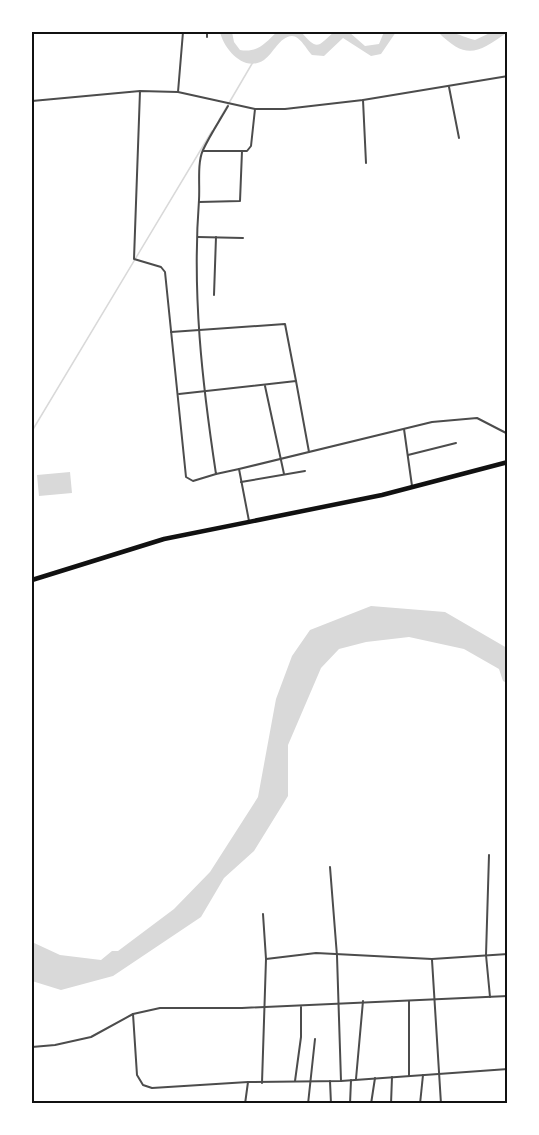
<svg xmlns="http://www.w3.org/2000/svg" width="539" height="1135" font-family="Helvetica,sans-serif">
  <rect width="100%" height="100%" fill="#fff"/>
  <g fill="#d9d9d9">
    <path d="M 220,32 L 232,32 L 234,42 L 240,50 C 258,53 265,43 277,32 L 301,32 C 318,51 317,47 334,32 L 349,32 L 365,46 L 379,44 L 384,32 L 396,32 L 381,54 L 371,56 L 343,38 L 324,56 L 312,55 C 307,50 300,36 292,36 C 279,37 274,53 264,60 C 244,73 224,49 220,32 Z"/>
    <path d="M 438,32 C 457,31 458,36 475,40 L 492,32 L 508,32 C 477,53 467,61 438,32 Z"/>
    <path d="M 70,472 L 72,493 L 39,496 L 37,475 Z"/>
    <path d="M 371,606 L 445,612 L 507,648 L 507,683 L 503,681 L 499,669 L 464,649 L 409,637 L 366,642 L 339,649 L 321,668 L 288,745 L 288,796 L 254,851 L 224,878 L 201,917 L 113,976 L 61,990 L 32,981 L 32,942 L 60,955 L 101,960 L 112,951 L 118,951 L 174,909 L 210,872 L 258,797 L 276,699 L 292,656 L 310,630 Z"/>
  </g>
  <g fill="none" stroke-linecap="round" stroke-linejoin="round">
    <g stroke="#d9d9d9" stroke-width="1.5">
      <path d="M 219,120 L 253,62"/>
      <path d="M 32,431 L 212,131"/>
    </g>
    <g stroke="#4c4c4c" stroke-width="2">
      <path d="M 207,37 L 207,32"/>
      <path d="M 449,87 L 459,138"/>
      <path d="M 140,91 L 134,259 L 161,267 L 165,272 L 186,477 L 193,481 L 216,474"/>
      <path d="M 178,92 L 183,32"/>
      <path d="M 363,100 L 366,163"/>
      <path d="M 32,101 L 140,91 L 178,92 L 255,109 L 285,109 L 363,100 L 508,76"/>
      <path d="M 228,106 C 220,120 210,135 203,150 C 197,163 200,185 199,200 C 192,293 202,382 216,474 L 239,469 L 249,521"/>
      <path d="M 203,151 L 247,151 L 251,146 L 255,109"/>
      <path d="M 199,202 L 240,201 L 242,151"/>
      <path d="M 198,237 L 243,238"/>
      <path d="M 214,295 L 216,237"/>
      <path d="M 171,332 L 285,324 L 296,381"/>
      <path d="M 265,386 L 284,474"/>
      <path d="M 179,394 L 296,381 L 309,452"/>
      <path d="M 404,429 L 412,486"/>
      <path d="M 408,455 L 456,443"/>
      <path d="M 239,469 L 432,422 L 477,418 L 508,434"/>
      <path d="M 241,482 L 305,471"/>
      <path d="M 489,855 L 486,955 L 490,997"/>
      <path d="M 330,867 L 337,956 L 341,1081"/>
      <path d="M 266,959 L 316,953 L 432,959 L 508,954"/>
      <path d="M 432,960 L 441,1104"/>
      <path d="M 409,1001 L 409,1076"/>
      <path d="M 133,1014 L 137,1075 L 143,1085 L 152,1088 L 248,1082 L 341,1081 L 508,1069"/>
      <path d="M 32,1047 L 55,1045 L 91,1037 L 133,1014 L 160,1008 L 242,1008 L 508,996"/>
      <path d="M 356,1079 L 363,1001"/>
      <path d="M 295,1081 L 301,1037 L 301,1007"/>
      <path d="M 330,1081 L 331,1104"/>
      <path d="M 262,1083 L 266,959 L 263,914"/>
      <path d="M 245,1104 L 248,1082"/>
      <path d="M 308,1104 L 315,1039"/>
      <path d="M 350,1104 L 351,1080"/>
      <path d="M 371,1104 L 375,1078"/>
      <path d="M 391,1104 L 392,1077"/>
      <path d="M 420,1104 L 423,1075"/>
    </g>
    <path stroke="#111" stroke-width="4.5" d="M 32,580 L 164,539 L 382,495 L 508,462"/>
  </g>
  <rect width="539" height="1135" fill="none" stroke="#ffffff" stroke-width="66"/>
  <rect x="33" y="33" width="473" height="1069" fill="none" stroke="#111" stroke-width="2"/>
</svg>
